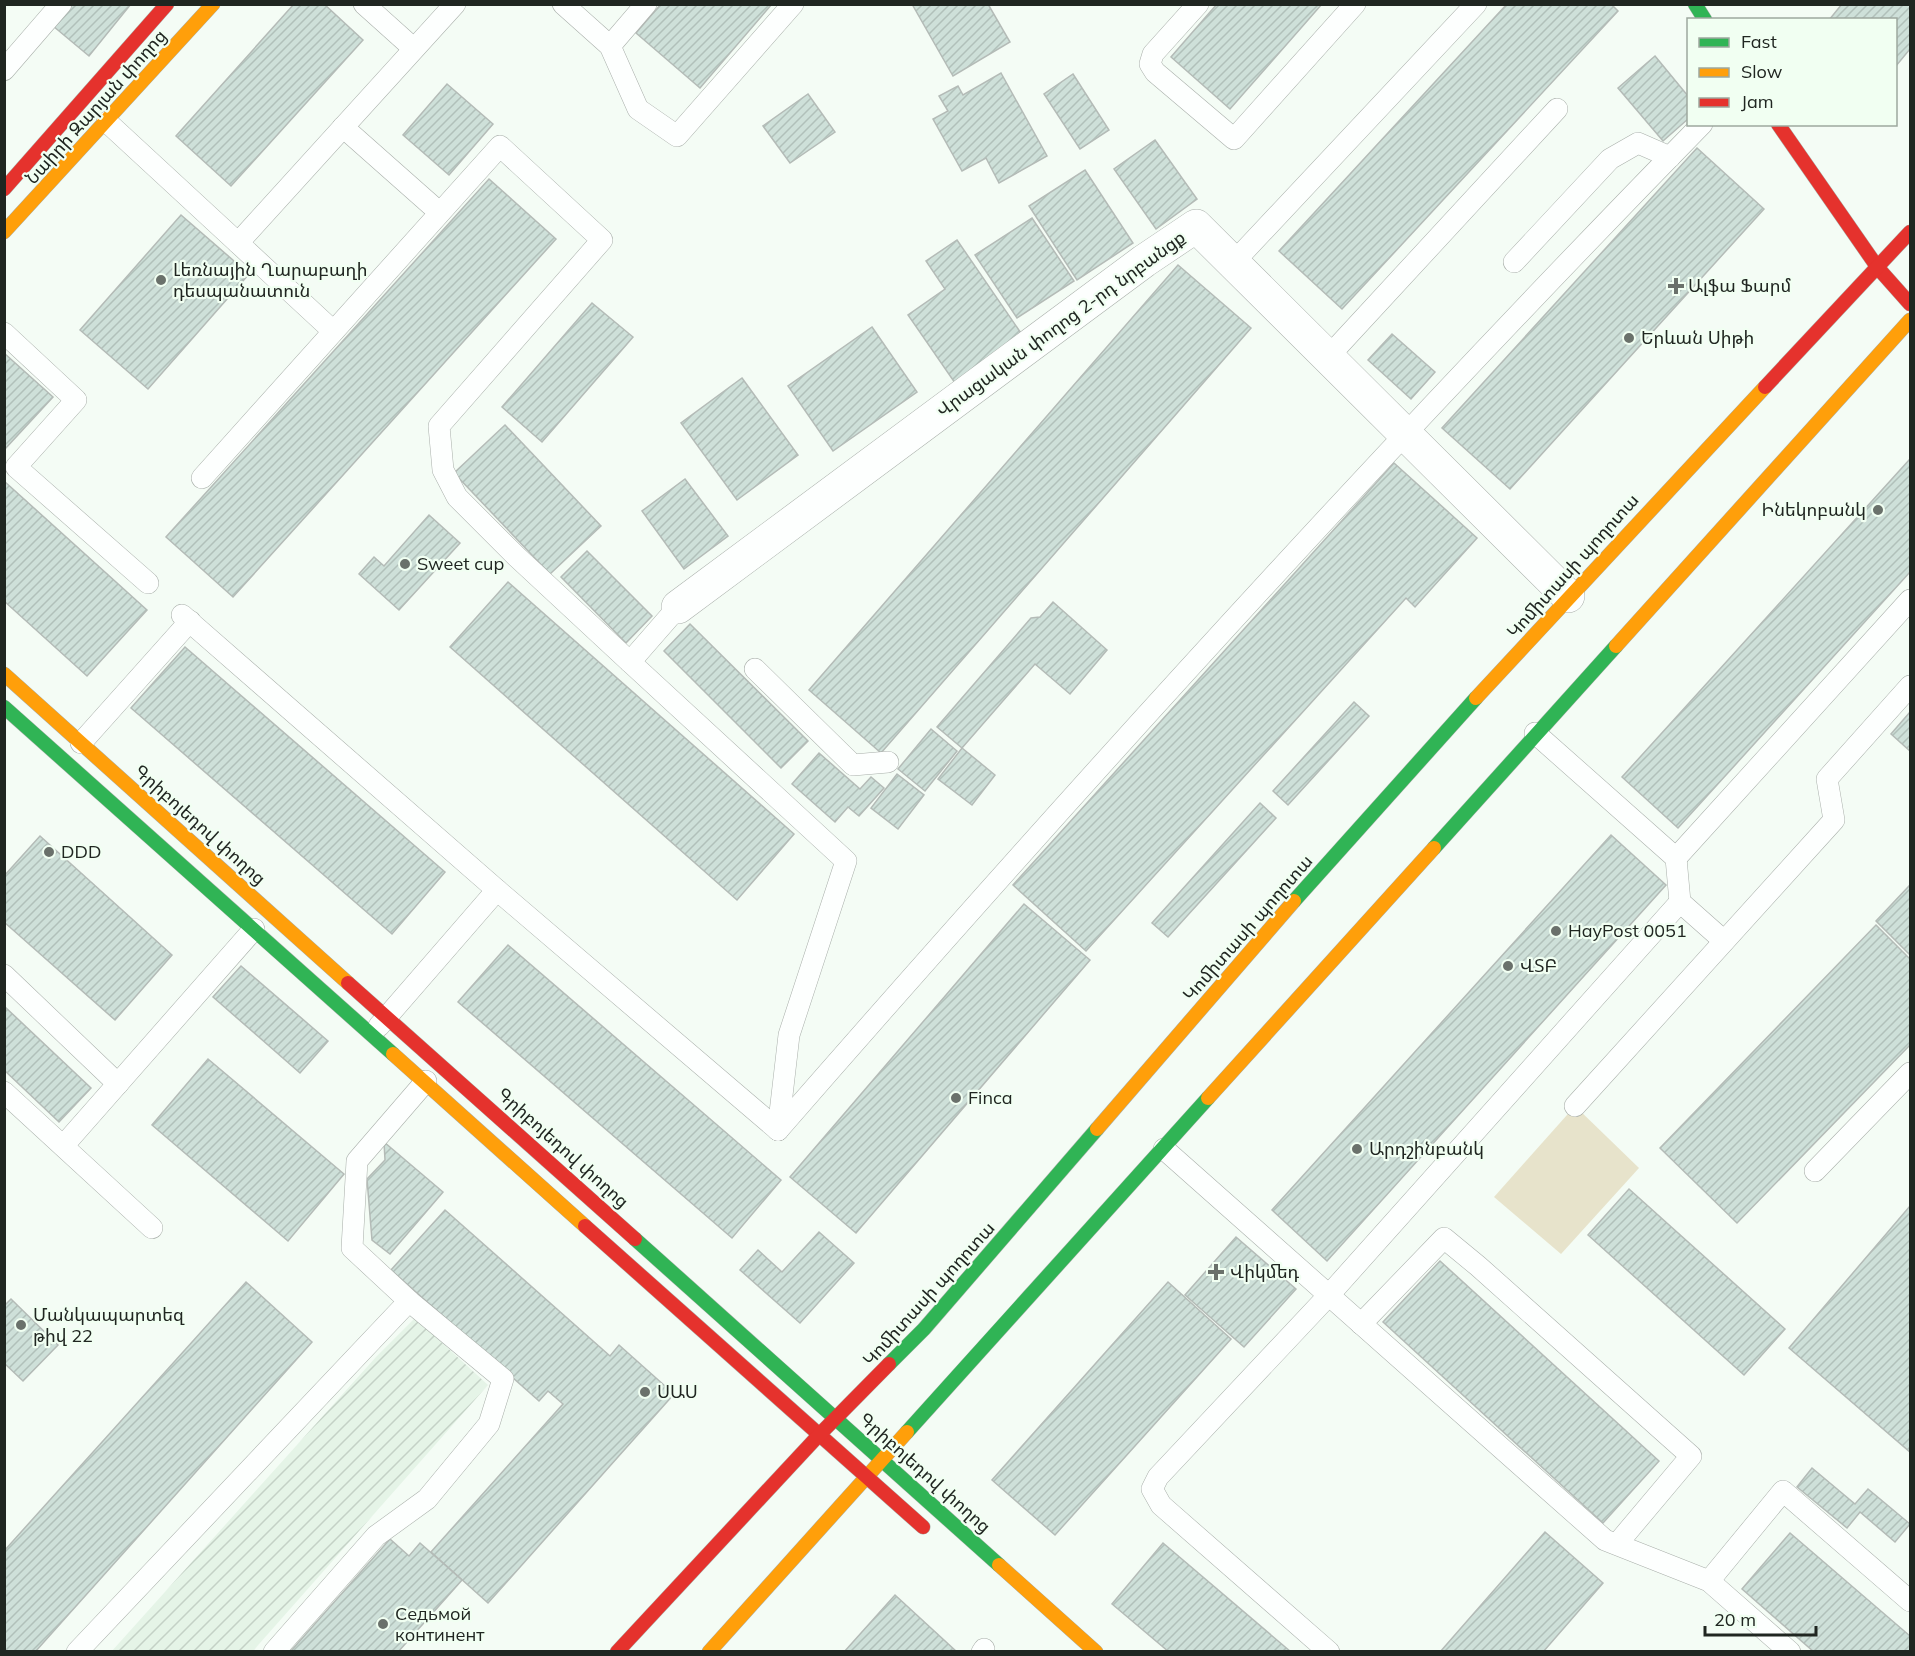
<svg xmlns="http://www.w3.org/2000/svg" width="1915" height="1656" font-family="Mulish,'Noto Sans Armenian',sans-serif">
  <defs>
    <pattern id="industrial-furrows" width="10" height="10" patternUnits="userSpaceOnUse" patternTransform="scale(1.5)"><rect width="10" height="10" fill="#e5f4e7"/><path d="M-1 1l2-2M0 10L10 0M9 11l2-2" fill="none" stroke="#c4d1c6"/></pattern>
    <pattern id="building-hatch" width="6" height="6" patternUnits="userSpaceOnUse" patternTransform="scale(1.5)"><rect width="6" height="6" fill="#cee0d9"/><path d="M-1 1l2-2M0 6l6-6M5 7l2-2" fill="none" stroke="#b1c0ba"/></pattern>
  </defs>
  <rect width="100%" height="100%" fill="#f4fcf5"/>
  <path fill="url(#industrial-furrows)" d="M 415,1318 L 488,1385 L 253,1651 L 111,1652 L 376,1357 Z"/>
  <path fill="#e7e3cb" d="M 1575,1106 L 1639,1168 L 1561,1254 L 1494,1197 Z"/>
  <g fill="url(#building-hatch)" stroke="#b4bbb7" stroke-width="1.5">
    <path d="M 71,4 L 131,4 L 89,56 L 53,26 Z"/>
    <path d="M 294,4 L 324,4 L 363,40 L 231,186 L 176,136 Z"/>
    <path d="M 661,4 L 772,4 L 700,88 L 636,33 Z"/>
    <path d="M 912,4 L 988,4 L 1010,42 L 953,76 Z"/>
    <path d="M 1217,4 L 1322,4 L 1230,109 L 1171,57 Z"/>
    <path d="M 1507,4 L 1611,4 L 1618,11 L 1342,309 L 1279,251 Z"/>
    <path d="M 1842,4 L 1910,4 L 1910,49 L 1896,66 L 1896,20 L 1829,20 Z"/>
    <path d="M 1655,56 L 1688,96 L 1688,119 L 1663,141 L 1618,88 Z"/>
    <path d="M 1001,73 L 1047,156 L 999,183 L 986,158 L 962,171 L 933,119 L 948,111 L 939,96 L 958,86 L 963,95 Z"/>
    <path d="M 1073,74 L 1109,130 L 1080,149 L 1044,94 Z"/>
    <path d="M 447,84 L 493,124 L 449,175 L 403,135 Z"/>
    <path d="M 808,94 L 835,132 L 790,163 L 763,126 Z"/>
    <path d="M 1155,140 L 1197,199 L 1156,229 L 1114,169 Z"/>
    <path d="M 1697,148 L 1764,209 L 1510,489 L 1442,428 Z"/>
    <path d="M 1085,170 L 1133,243 L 1077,280 L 1029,206 Z"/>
    <path d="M 489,179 L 556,239 L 233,597 L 166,537 Z"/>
    <path d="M 181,215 L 249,274 L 148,389 L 80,330 Z"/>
    <path d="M 1032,218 L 1074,281 L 1017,318 L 975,255 Z"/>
    <path d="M 957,240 L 1023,336 L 955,383 L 908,315 L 945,289 L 926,261 Z"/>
    <path d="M 1178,265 L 1251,328 L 881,753 L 809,690 Z"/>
    <path d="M 592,303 L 633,337 L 542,442 L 502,407 Z"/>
    <path d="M 872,327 L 917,392 L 833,451 L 788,386 Z"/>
    <path d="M 1392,334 L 1435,372 L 1411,399 L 1368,360 Z"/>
    <path d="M 4,353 L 53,397 L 4,450 Z"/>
    <path d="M 742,378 L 798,455 L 737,500 L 681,423 Z"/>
    <path d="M 505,425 L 601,526 L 550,574 L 454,473 Z"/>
    <path d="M 1910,459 L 1910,572 L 1678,828 L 1622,777 Z"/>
    <path d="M 1394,463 L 1477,538 L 1415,607 L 1406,598 L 1086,951 L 1013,885 Z"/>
    <path d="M 685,479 L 728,536 L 684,569 L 642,511 Z"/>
    <path d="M 4,481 L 147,610 L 87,676 L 4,601 Z"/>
    <path d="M 429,515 L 460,543 L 399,610 L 359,574 L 374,557 L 384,566 Z"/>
    <path d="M 587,551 L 652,616 L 626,643 L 561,577 Z"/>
    <path d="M 508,582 L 794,834 L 737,900 L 450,647 Z"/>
    <path d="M 1053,602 L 1107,650 L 1070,694 L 1035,664 L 962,748 L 937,727 L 1031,618 L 1040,617 Z"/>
    <path d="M 690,624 L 808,741 L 781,768 L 664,651 Z"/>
    <path d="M 185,647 L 445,872 L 392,934 L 131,708 Z"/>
    <path d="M 1354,702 L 1369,716 L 1288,805 L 1273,791 Z"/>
    <path d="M 1910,712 L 1910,751 L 1891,734 Z"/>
    <path d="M 931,729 L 957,751 L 925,791 L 898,769 Z"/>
    <path d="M 962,748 L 995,775 L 972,805 L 938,779 Z"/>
    <path d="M 819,753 L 860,789 L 871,777 L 884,788 L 859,816 L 848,807 L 835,822 L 792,784 Z"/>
    <path d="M 897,774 L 924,795 L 898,829 L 871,808 Z"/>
    <path d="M 1260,803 L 1276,818 L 1168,937 L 1152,923 Z"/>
    <path d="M 1611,835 L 1666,885 L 1327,1261 L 1272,1210 Z"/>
    <path d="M 40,836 L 172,955 L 115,1020 L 4,922 L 4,876 Z"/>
    <path d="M 1910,885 L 1910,955 L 1876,921 Z"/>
    <path d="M 1024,904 L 1090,960 L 856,1233 L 790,1177 Z"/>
    <path d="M 1876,925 L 1910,959 L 1910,1045 L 1737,1223 L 1660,1148 Z"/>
    <path d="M 508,945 L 781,1180 L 732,1238 L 458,1002 Z"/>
    <path d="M 241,966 L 328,1041 L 300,1073 L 213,997 Z"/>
    <path d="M 4,1006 L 91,1088 L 59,1122 L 4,1070 Z"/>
    <path d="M 208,1059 L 344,1174 L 288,1241 L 152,1125 Z"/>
    <path d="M 384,1142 L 443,1192 L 390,1254 L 372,1240 L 367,1179 L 385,1160 Z"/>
    <path d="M 1629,1189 L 1785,1329 L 1744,1375 L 1588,1235 Z"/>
    <path d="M 1910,1206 L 1910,1452 L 1789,1348 Z"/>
    <path d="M 445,1210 L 610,1356 L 619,1345 L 674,1394 L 488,1603 L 431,1552 L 563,1404 L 548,1391 L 539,1401 L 391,1270 Z"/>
    <path d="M 819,1232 L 854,1263 L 800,1323 L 740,1270 L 758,1250 L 782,1272 Z"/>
    <path d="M 1236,1237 L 1296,1289 L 1244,1347 L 1185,1295 Z"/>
    <path d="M 1440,1261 L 1659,1461 L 1603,1523 L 1383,1322 Z"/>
    <path d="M 246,1282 L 312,1342 L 35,1652 L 4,1652 L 4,1551 Z"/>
    <path d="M 1168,1282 L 1231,1339 L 1055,1535 L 992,1480 Z"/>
    <path d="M 11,1299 L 58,1345 L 23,1381 L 4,1363 L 4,1306 Z"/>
    <path d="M 1812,1468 L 1855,1504 L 1868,1489 L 1910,1524 L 1895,1542 L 1860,1512 L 1847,1528 L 1797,1487 Z"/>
    <path d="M 1545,1532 L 1603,1583 L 1543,1652 L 1440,1652 Z"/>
    <path d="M 1790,1533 L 1910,1636 L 1910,1652 L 1814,1652 L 1742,1589 Z"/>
    <path d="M 390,1539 L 409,1556 L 420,1543 L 462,1580 L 398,1652 L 290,1652 Z"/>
    <path d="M 1163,1543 L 1291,1652 L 1169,1652 L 1112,1604 Z"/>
    <path d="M 895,1595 L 957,1652 L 844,1652 Z"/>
  </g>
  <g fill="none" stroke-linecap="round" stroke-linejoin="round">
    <defs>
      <g id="lane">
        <path d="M 364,4 L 413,48"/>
        <path d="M 563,4 L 610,46 L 638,109 L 677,136 L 793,4"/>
        <path d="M 1198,4 L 1153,54 L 1150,64 L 1155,72 L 1234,139 L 1355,4"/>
        <path d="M 610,46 L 646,4"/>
        <path d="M 4,70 L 61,4"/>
        <path d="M 107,122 L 238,243 L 455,4"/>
        <path d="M 343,127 L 439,212"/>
        <path d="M 238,243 L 333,331"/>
        <path d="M 1514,262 L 1610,159 L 1638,143 L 1670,157"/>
        <path d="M 1233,263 L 1476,4"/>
        <path d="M 4,333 L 76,400 L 16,467 L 148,583"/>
        <path d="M 1328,357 L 1557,109"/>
        <path d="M 202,478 L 500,146 L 602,240 L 439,426 L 443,470 L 457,497 L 517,557 L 630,662"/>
        <path d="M 678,607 L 630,662 L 846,861 L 789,1035 L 778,1130"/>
        <path d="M 182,615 L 497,890 L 778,1130"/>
        <path d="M 755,669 L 853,765 L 888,762"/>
        <path d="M 1535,733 L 1676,858 L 1680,902 L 1724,941"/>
        <path d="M 81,743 L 190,621"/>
        <path d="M 1676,858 L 1910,600"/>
        <path d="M 4,975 L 118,1084"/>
        <path d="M 379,1026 L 497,890"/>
        <path d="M 4,1092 L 152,1228"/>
        <path d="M 1575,1106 L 1834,820 L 1827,779 L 1910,686"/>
        <path d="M 778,1130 C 1077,787 1383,450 1702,124"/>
        <path d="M 64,1145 L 254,929"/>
        <path d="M 1164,1149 L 1605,1540 L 1709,1581 L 1790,1652"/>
        <path d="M 1815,1171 L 1910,1073"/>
        <path d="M 1361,1324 L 1444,1238 L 1478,1266 L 1691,1456 L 1617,1544"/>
        <path d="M 1709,1581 L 1783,1491 L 1910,1601"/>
        <path d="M 77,1652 L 409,1301"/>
        <path d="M 274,1652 L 376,1536 L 427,1499 L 489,1424 L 503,1379 L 409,1301 L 352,1248 L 357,1161 L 426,1081"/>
        <path d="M 982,1652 L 984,1649"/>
        <path d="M 1329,1652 L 1161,1505 L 1152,1489 L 1158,1477 L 1329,1295 L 1680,902"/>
      </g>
      <path id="street" d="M 678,607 L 1144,261 L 1196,226 L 1568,596"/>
      <g id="fast">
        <path d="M 1695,4 L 1705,20"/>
        <path d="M 4,707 L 393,1054"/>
        <path d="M 1434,848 L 1616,646"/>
        <path d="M 1294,901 L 1476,698"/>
        <path d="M 635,1239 L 999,1565"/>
        <path d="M 889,1364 L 924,1329 L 1097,1129"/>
        <path d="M 907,1432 L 1208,1098"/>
      </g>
      <g id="slow">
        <path d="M 4,232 L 213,4"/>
        <path d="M 1616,646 L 1910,320"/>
        <path d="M 4,674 L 348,983"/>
        <path d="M 1476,698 L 1765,387"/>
        <path d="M 393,1054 L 585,1226"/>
        <path d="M 1208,1098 L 1434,848"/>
        <path d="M 1097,1129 L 1294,901"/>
        <path d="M 999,1565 L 1096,1652"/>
        <path d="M 709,1652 L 907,1432"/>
      </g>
      <g id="jam">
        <path d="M 1778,124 L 1878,268 L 1910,304"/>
        <path d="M 4,189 L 167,4"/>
        <path d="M 1765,387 L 1910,232"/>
        <path d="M 348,983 L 635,1239"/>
        <path d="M 585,1226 L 923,1527"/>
        <path d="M 617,1652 L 819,1435 L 889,1364"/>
      </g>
    </defs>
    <use href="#lane" stroke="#a9afaa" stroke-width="22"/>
    <use href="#street" stroke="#a9afaa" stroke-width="34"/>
    <use href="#fast" stroke="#a9afaa" stroke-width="15"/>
    <use href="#slow" stroke="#a9afaa" stroke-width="15"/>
    <use href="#jam" stroke="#a9afaa" stroke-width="15"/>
    <use href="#lane" stroke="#fdfffe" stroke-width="21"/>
    <use href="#street" stroke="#fdfffe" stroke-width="33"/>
    <use href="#fast" stroke="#30b455" stroke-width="14"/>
    <use href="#slow" stroke="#ff9f0a" stroke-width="14"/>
    <use href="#jam" stroke="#e5322d" stroke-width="14"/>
  </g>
  <g fill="#6a716b" stroke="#f1fff2" stroke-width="2">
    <circle cx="161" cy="280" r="6"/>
    <path d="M1673 277h6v6h6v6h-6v6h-6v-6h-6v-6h6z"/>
    <circle cx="1629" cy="338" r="6"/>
    <circle cx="1878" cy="510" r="6"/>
    <circle cx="405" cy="564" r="6"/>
    <circle cx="49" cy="852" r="6"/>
    <circle cx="1556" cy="931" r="6"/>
    <circle cx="1508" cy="966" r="6"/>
    <circle cx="956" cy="1098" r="6"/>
    <circle cx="1357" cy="1149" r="6"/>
    <path d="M1213 1263h6v6h6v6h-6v6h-6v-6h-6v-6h6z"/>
    <circle cx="21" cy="1325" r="6"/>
    <circle cx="645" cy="1392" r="6"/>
    <circle cx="383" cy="1624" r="6"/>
  </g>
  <g text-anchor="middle" stroke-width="4.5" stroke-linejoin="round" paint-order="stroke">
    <g font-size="18" fill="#202621" stroke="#f1fff2">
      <text transform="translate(96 107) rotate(-48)" y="6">Նաիրի Զարյան փողոց</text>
      <text transform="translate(1061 324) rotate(-36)" y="6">Վրացական փողոց 2-րդ նրբանցք</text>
      <text transform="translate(1573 566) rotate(-48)" y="6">Կոմիտասի պողոտա</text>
      <text transform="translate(200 825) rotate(42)" y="6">Գրիբոյեդով փողոց</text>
      <text transform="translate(1248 928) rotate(-49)" y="6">Կոմիտասի պողոտա</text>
      <text transform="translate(563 1148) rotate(42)" y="6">Գրիբոյեդով փողոց</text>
      <text transform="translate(929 1294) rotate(-48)" y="6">Կոմիտասի պողոտա</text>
      <text transform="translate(925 1473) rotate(42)" y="6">Գրիբոյեդով փողոց</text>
    </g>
    <g font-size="18" fill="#202621" stroke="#f1fff2" text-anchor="start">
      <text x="173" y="276">Լեռնային Ղարաբաղի<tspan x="173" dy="21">դեսպանատուն</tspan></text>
      <text x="1688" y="292">Ալֆա Ֆարմ</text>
      <text x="1641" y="344">Երևան Սիթի</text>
      <text x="1866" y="516" text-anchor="end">Ինեկոբանկ</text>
      <text x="417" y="570">Sweet cup</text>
      <text x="61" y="858">DDD</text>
      <text x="1568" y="937">HayPost 0051</text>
      <text x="1520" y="972">ՎՏԲ</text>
      <text x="968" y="1104">Finca</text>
      <text x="1369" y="1155">Արդշինբանկ</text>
      <text x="1230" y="1278">Վիկմեդ</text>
      <text x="33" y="1321">Մանկապարտեզ<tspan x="33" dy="21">թիվ 22</tspan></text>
      <text x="657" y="1398">ՍԱՍ</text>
      <text x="395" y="1620">Седьмой<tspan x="395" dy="21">континент</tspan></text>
    </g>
  </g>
  <rect width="1915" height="1656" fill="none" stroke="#202621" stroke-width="12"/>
  <rect x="1687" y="18" width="210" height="108" fill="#f1fff2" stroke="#9da89e" stroke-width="1.5"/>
  <rect x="1699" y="38" width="30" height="9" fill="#30b455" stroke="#9da89e" stroke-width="1.5"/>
  <text x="1741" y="48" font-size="18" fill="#202621">Fast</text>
  <rect x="1699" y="68" width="30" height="9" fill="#ff9f0a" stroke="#9da89e" stroke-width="1.5"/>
  <text x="1741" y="78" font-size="18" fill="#202621">Slow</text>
  <rect x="1699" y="98" width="30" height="9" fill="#e5322d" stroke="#9da89e" stroke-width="1.5"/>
  <text x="1741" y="108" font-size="18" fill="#202621">Jam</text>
  <path d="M1705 1626v9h111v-9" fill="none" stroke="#202621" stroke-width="3"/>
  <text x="1714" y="1626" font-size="18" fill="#202621" stroke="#f1fff2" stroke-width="4.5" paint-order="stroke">20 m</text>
</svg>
